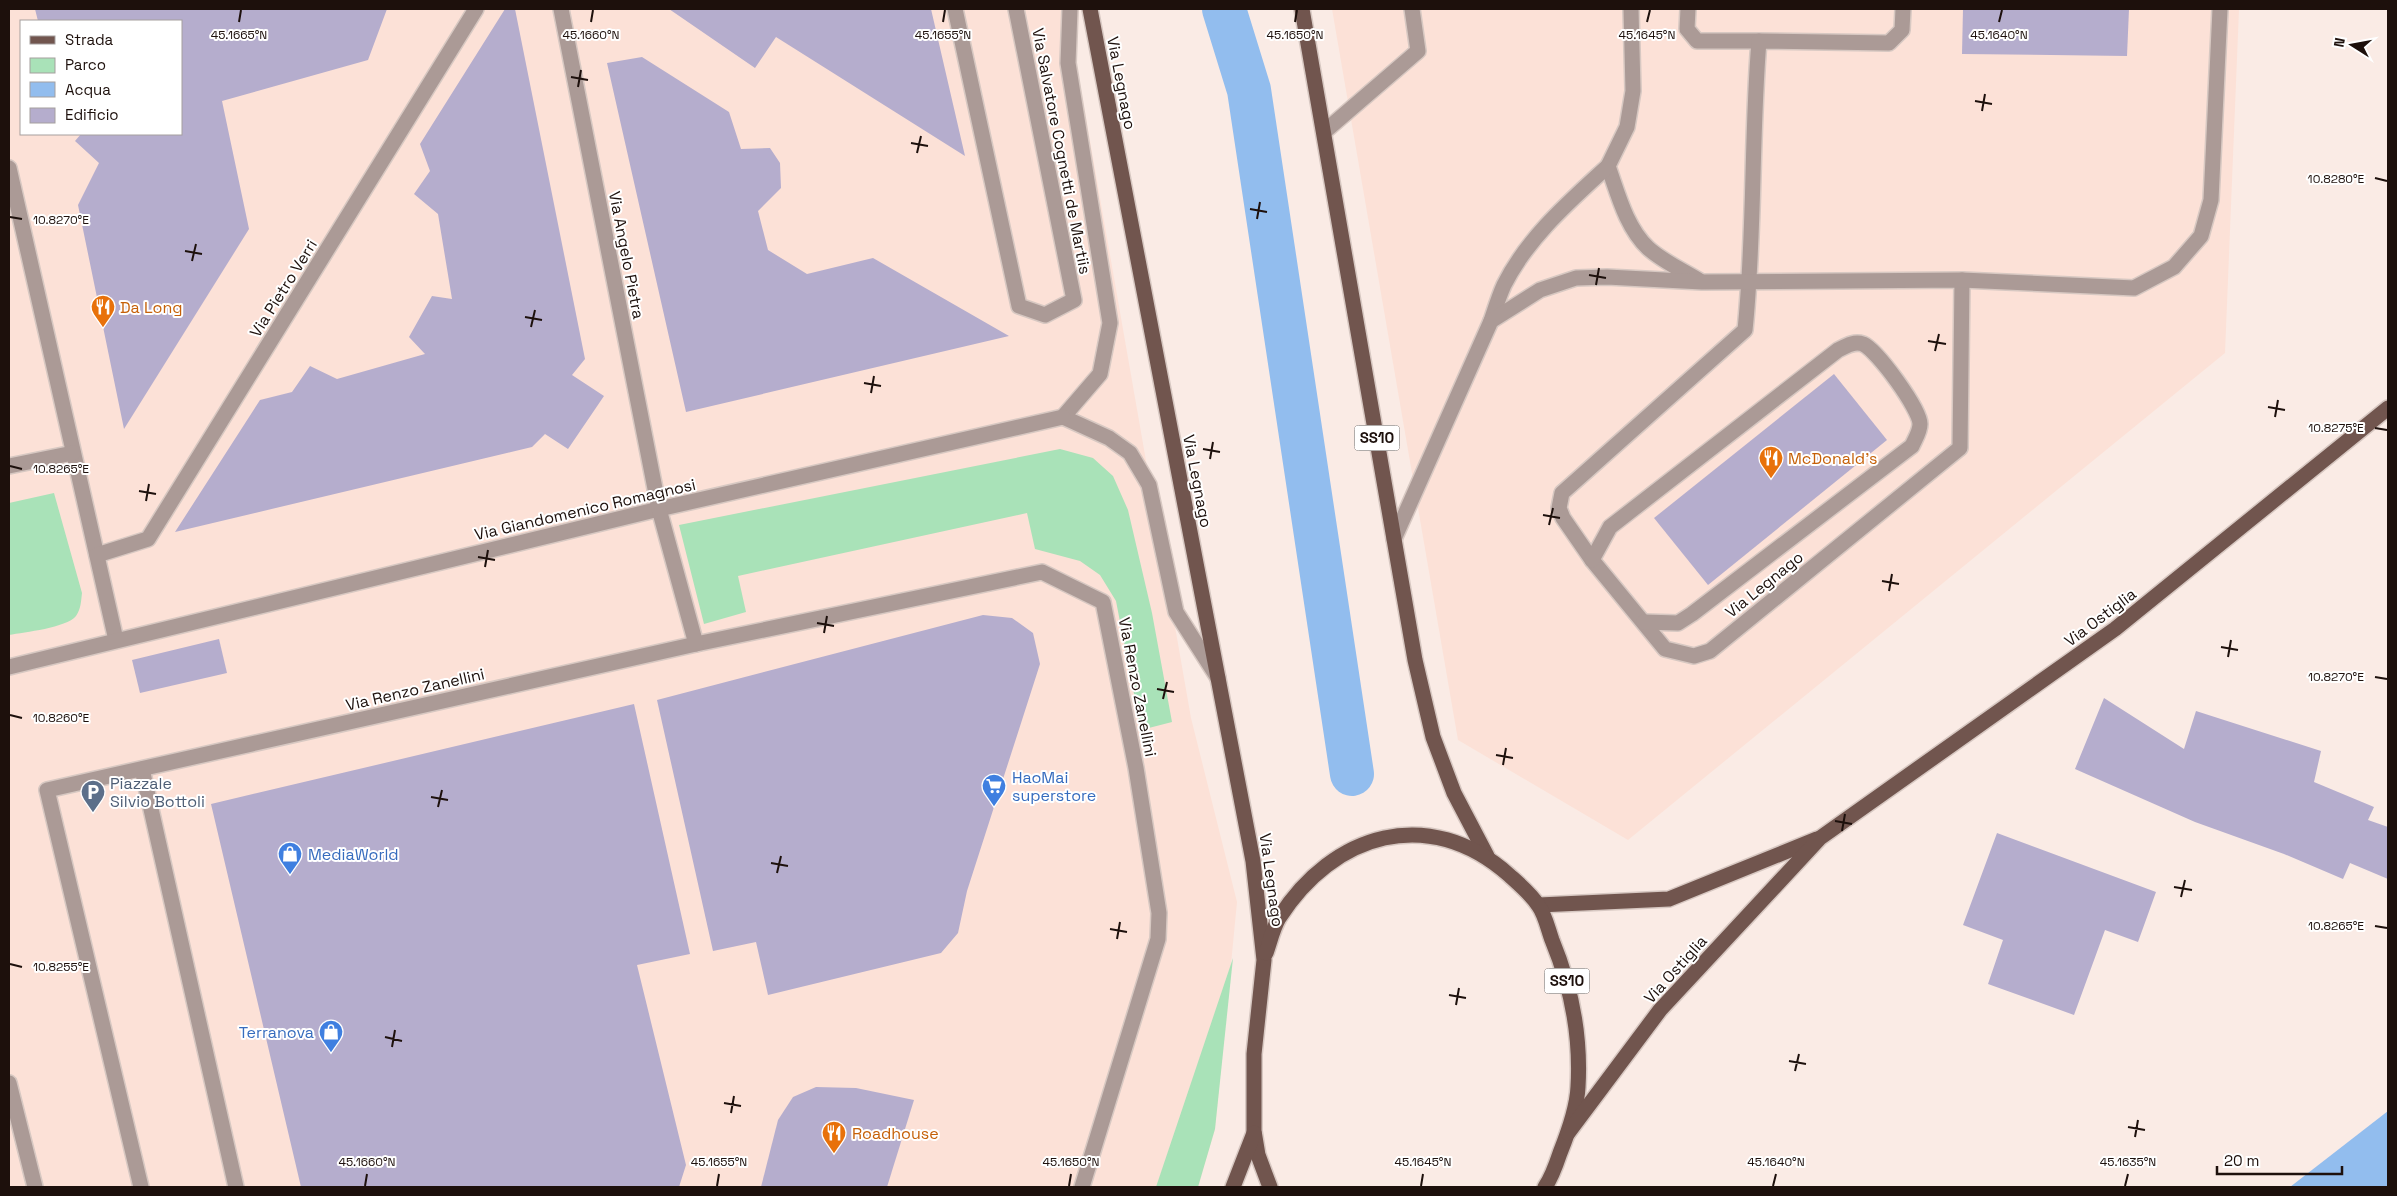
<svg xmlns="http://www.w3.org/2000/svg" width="2397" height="1196" font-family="'Space Grotesk',sans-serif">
  <rect width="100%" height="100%" fill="#faebe5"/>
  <g fill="#fce1d7" fill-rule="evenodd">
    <path d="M 9,9 L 1067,9 L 1191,718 L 1237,902 L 1215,1129 L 1198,1187 L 9,1187 ZM 21,21 L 181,21 L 181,134 L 21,134 Z"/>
    <path d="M 1332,9 L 2239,9 L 2225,353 L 1628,840 L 1458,740 Z"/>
  </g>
  <g fill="#a9e2b8">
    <path d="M 1060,449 L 1093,458 L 1113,476 L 1128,510 L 1152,613 L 1172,722 L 1141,730 L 1116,601 L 1100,575 L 1080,561 L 1035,549 L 1027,513 L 738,576 L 746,612 L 704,624 L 679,525 Z"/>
    <path d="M 54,493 L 82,593 C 81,601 81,609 76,616 C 66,628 25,632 9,635 L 9,503 Z"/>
    <path d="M 1233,958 L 1215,1129 L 1198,1187 L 1156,1187 Z"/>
  </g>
  <path fill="#92bdee" d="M 2388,1111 L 2388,1187 L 2290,1187 Z"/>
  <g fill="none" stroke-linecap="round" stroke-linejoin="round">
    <path stroke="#92bdee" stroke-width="44" d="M 1224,9 L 1249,90 L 1352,774"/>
  </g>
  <g fill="#b5adcd">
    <path d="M 35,9 L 387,9 L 368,60 L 222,101 L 249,229 L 124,429 L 78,205 L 99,163 L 75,141 L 81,134 L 181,134 L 181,21 L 38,21 Z"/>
    <path d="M 505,9 L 515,9 L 585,359 L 572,375 L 604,396 L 568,449 L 545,434 L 532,447 L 175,532 L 260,400 L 292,392 L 310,366 L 337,379 L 425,354 L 409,337 L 432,296 L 452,299 L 438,214 L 414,194 L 430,171 L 420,144 Z"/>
    <path d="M 669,9 L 931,9 L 965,156 L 776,37 L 755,68 Z"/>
    <path d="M 1963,9 L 2129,9 L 2127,56 L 1962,54 Z"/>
    <path d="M 642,57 L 729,112 L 741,149 L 770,148 L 780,163 L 781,188 L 758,211 L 768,250 L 807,274 L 873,258 L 1009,336 L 686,412 L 607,63 Z"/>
    <path d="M 1834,374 L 1887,440 L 1708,585 L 1654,518 Z"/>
    <path d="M 983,615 L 1012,618 L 1033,633 L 1040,664 L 967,891 L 958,933 L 941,953 L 768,995 L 756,942 L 713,951 L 657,700 Z"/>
    <path d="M 219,639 L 227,673 L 140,693 L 132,660 Z"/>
    <path d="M 2104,698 L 2184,749 L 2196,711 L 2321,751 L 2314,782 L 2374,807 L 2368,820 L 2388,827 L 2388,879 L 2350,863 L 2343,879 L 2284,854 L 2195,822 L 2075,769 Z"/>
    <path d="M 634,704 L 690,954 L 637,965 L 686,1165 L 679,1187 L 301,1187 L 211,804 Z"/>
    <path d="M 1997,833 L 2156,892 L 2138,942 L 2105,930 L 2074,1015 L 1988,984 L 2003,940 L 1963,925 Z"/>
    <path d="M 816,1087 L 856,1088 L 914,1100 L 887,1187 L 761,1187 L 778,1120 L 793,1097 Z"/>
  </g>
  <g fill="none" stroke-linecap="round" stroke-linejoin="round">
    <defs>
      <g id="minor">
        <path d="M 955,9 L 1019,306 L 1045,315 L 1074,300 L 1016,9"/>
        <path d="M 1631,9 L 1633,91 L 1627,127 L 1608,166 C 1618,194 1626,227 1648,248 C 1662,261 1684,271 1700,281"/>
        <path d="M 1688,9 L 1687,29 L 1697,41 L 1759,41"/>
        <path d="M 1903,9 L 1902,30 L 1889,43 L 1759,41 C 1751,137 1755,234 1745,330 L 1562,493 L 1559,508 L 1563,518 L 1592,560 L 1665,649 L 1694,656 L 1710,651 L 1960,448 L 1962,280"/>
        <path d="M 1324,132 L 1418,51 L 1412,9"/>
        <path d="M 9,168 L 116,640"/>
        <path d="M 1491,321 C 1495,309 1499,296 1504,285 C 1528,237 1570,201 1608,166"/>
        <path d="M 1063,417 L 1100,374 L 1110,323 L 1068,63 L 1070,9"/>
        <path d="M 1063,417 L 1109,438 L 1130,453 L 1149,485 L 1176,612 L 1218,678"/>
        <path d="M 9,466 L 73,453"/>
        <path d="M 1394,539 L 1491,321 L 1540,290 L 1576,278 L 1607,277 L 1702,282 L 1962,280 L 2134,288 L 2174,267 L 2201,236 L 2211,200 L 2220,9"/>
        <path d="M 97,555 L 148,539 L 476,9"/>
        <path d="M 1592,560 L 1610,527 L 1838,350 C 1846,346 1854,341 1863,344 C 1877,350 1920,409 1920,424 C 1920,432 1915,439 1912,446 L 1692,614 L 1678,623 L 1644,622"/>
        <path d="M 696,644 L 1042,572 L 1103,602 L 1136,768 L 1159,913 L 1158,939 L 1082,1187"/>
        <path d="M 9,667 L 659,509 L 1063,417"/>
        <path d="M 142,769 L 236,1187"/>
        <path d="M 9,1083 L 35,1187"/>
        <path d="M 141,1187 L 47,790 L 696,644 L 659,509 L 561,9"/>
      </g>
      <g id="major">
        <path d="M 1090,9 L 1253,861 L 1264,960 L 1254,1054 L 1254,1131 L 1258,1155 L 1270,1187"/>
        <path d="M 1302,9 L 1415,660 L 1433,737 L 1454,793 L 1487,856"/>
        <path d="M 1539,905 L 1669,899 L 1817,839"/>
        <path d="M 1266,953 C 1270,942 1273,928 1279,918 C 1333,833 1429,804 1509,875 C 1519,884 1531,894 1538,905 C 1545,914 1548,929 1552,940 C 1571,986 1581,1037 1578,1087 C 1577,1109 1568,1133 1560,1153 C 1556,1165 1552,1177 1545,1187"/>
        <path d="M 1568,1133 L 1660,1010 L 1820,838 L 2115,629 L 2388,408"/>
        <path d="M 1233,1187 L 1254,1133"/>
      </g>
    </defs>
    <use href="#minor" stroke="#d7c8c2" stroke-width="18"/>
    <use href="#major" stroke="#d7c8c2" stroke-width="18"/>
    <use href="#minor" stroke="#ab9a96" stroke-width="15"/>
    <use href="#major" stroke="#71554e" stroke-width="15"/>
  </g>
  <path fill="none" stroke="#1d100c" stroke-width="2" d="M 239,22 L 241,10M 591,22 L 593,10M 943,22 L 945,10M 1295,22 L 1297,10M 1647,22 L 1650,10M 1999,22 L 2002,10M 571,77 L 588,80M 578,87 L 581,70M 1975,101 L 1992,104M 1982,111 L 1985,94M 911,143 L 928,146M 917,153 L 921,136M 2375,178 L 2387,181M 1250,209 L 1267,212M 10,217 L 22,219M 1257,219 L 1260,202M 185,251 L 202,254M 192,261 L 196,244M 1589,275 L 1606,278M 1596,285 L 1599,268M 525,317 L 542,320M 531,327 L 535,310M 1928,341 L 1946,344M 1935,351 L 1939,334M 864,383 L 881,386M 871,393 L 874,376M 2268,407 L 2285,410M 2275,417 L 2278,400M 2375,428 L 2387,430M 1203,449 L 1220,452M 1210,459 L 1213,442M 10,466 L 22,469M 139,491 L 156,494M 146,501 L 149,484M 1543,515 L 1560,518M 1549,525 L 1553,508M 478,557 L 495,560M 485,567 L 488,550M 1882,581 L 1899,584M 1889,591 L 1892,574M 817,623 L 834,626M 824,633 L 827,616M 2221,647 L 2238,650M 2228,657 L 2231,640M 2375,677 L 2387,679M 1157,689 L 1174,692M 1163,699 L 1167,682M 10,715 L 22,718M 1496,755 L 1513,758M 1503,765 L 1506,748M 431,797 L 448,800M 438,807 L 442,790M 1835,821 L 1852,824M 1842,831 L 1845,814M 771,863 L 788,866M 777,873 L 781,856M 2174,887 L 2192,890M 2181,897 L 2185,880M 2375,926 L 2387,928M 1110,929 L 1127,932M 1117,939 L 1120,922M 10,964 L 22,967M 1449,995 L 1466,998M 1456,1005 L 1459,988M 385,1037 L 402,1041M 392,1047 L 395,1030M 1789,1061 L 1806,1064M 1795,1071 L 1799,1054M 724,1103 L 741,1106M 731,1113 L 734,1096M 2128,1127 L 2145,1130M 2135,1137 L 2138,1120M 365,1186 L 367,1174M 717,1186 L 719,1174M 1069,1186 L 1071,1174M 1421,1186 L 1423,1174M 1773,1186 L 1776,1174M 2125,1186 L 2128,1174"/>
  <defs>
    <symbol id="restaurant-pin" viewBox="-11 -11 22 30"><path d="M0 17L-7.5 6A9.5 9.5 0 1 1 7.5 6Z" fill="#e8710a" stroke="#fff"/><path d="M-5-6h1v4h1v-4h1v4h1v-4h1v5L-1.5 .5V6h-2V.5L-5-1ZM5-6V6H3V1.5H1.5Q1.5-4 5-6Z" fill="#fff"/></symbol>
    <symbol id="supermarket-pin" viewBox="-11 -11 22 30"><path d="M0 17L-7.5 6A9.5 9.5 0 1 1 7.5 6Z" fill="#3f7fe0" stroke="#fff"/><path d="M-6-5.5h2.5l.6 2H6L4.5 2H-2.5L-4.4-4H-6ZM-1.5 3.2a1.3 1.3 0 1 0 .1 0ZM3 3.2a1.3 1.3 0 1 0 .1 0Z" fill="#fff"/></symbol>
    <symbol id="parking-pin" viewBox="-11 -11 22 30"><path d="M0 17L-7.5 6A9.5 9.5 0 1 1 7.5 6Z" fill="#5c6f8a" stroke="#fff"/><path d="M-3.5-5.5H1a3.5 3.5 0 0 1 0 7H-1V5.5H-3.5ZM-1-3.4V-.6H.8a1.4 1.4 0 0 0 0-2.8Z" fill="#fff"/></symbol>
    <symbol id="shop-pin" viewBox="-11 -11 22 30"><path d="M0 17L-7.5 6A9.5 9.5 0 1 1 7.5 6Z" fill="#3f7fe0" stroke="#fff"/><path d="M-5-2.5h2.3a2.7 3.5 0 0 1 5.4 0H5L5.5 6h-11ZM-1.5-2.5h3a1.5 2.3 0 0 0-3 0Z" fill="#fff"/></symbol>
  </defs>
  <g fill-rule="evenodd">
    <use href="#restaurant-pin" x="89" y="293" width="28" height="38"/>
    <use href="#restaurant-pin" x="1757" y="444" width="28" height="38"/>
    <use href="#supermarket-pin" x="980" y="772" width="28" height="38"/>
    <use href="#parking-pin" x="79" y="778" width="28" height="38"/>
    <use href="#shop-pin" x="276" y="840" width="28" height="38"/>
    <use href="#shop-pin" x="317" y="1018" width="28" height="38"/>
    <use href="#restaurant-pin" x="820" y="1119" width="28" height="38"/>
  </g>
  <g text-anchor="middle" stroke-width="4" stroke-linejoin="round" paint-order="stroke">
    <g fill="#fff" stroke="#615855" stroke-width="1">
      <rect x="1354.5" y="425.5" width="45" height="25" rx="4"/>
      <rect x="1544.5" y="968.5" width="45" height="25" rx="4"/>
    </g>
    <g font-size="15" font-weight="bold" fill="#1d100c">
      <text x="1377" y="443">SS10</text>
      <text x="1567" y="986">SS10</text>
    </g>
    <g font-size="16" fill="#1d100c" stroke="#fff">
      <text transform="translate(1122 83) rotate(79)" y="6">Via Legnago</text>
      <text transform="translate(1062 151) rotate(79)" y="6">Via Salvatore Cognetti de Martiis</text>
      <text transform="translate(627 255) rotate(79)" y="6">Via Angelo Pietra</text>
      <text transform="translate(283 288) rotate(-58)" y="6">Via Pietro Verri</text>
      <text transform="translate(1198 481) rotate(79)" y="6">Via Legnago</text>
      <text transform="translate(585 509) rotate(-13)" y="6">Via Giandomenico Romagnosi</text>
      <text transform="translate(1764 584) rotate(-39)" y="6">Via Legnago</text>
      <text transform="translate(2100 617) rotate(-37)" y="6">Via Ostiglia</text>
      <text transform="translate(1138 687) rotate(79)" y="6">Via Renzo Zanellini</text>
      <text transform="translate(415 689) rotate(-13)" y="6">Via Renzo Zanellini</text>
      <text transform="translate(1272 880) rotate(82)" y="6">Via Legnago</text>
      <text transform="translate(1675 969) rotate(-48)" y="6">Via Ostiglia</text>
    </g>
    <g font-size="16" fill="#c56008" stroke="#fff" text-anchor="start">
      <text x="120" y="313">Da Long</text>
      <text x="1788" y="464">McDonald's</text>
      <text x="852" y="1139">Roadhouse</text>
    </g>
    <g font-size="16" fill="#366cbe" stroke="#fff" text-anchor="start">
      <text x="1012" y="783">HaoMai<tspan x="1012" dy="18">superstore</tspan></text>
      <text x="308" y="860">MediaWorld</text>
      <text x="314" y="1038" text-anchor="end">Terranova</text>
    </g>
    <g font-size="16" fill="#4e5e75" stroke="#fff" text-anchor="start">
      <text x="110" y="789">Piazzale<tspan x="110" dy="18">Silvio Bottoli</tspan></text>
    </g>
  </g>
  <g font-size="12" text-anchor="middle" fill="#1d100c" stroke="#fff" stroke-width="4" stroke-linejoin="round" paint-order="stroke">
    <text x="239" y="39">45.1665°N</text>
    <text x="591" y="39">45.1660°N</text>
    <text x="943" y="39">45.1655°N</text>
    <text x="1295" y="39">45.1650°N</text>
    <text x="1647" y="39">45.1645°N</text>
    <text x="1999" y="39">45.1640°N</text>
    <text x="2336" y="183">10.8280°E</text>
    <text x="61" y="224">10.8270°E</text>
    <text x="2336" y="432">10.8275°E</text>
    <text x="61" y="473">10.8265°E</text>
    <text x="2336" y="681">10.8270°E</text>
    <text x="61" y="722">10.8260°E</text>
    <text x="2336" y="930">10.8265°E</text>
    <text x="61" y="971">10.8255°E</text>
    <text x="367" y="1166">45.1660°N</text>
    <text x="719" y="1166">45.1655°N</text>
    <text x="1071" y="1166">45.1650°N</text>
    <text x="1423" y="1166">45.1645°N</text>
    <text x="1776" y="1166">45.1640°N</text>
    <text x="2128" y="1166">45.1635°N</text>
  </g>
  <rect width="2397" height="1196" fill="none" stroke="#1d100c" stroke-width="20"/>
  <rect x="20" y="20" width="162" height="115" fill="#ffffff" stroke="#a59f9e"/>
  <rect x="30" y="36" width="25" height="8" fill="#71554e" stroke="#a59f9e"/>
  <text x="65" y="45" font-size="15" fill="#1d100c">Strada</text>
  <rect x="30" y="58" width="25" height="15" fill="#a9e2b8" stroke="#a59f9e"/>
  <text x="65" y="70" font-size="15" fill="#1d100c">Parco</text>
  <rect x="30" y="82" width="25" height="15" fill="#92bdee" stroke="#a59f9e"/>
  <text x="65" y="95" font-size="15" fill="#1d100c">Acqua</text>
  <rect x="30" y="108" width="25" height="15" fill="#b5adcd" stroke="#a59f9e"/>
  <text x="65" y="120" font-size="15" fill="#1d100c">Edificio</text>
  <g transform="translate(2352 45) rotate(281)" stroke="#ffffff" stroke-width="4" paint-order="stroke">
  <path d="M0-4L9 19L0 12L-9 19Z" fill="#1d100c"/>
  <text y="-8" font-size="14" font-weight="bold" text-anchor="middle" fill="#1d100c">N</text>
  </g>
  <path d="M2217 1166v8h125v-8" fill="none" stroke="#1d100c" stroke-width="2.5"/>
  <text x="2224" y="1166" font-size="15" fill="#1d100c" stroke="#ffffff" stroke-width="4" paint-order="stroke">20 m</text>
</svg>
